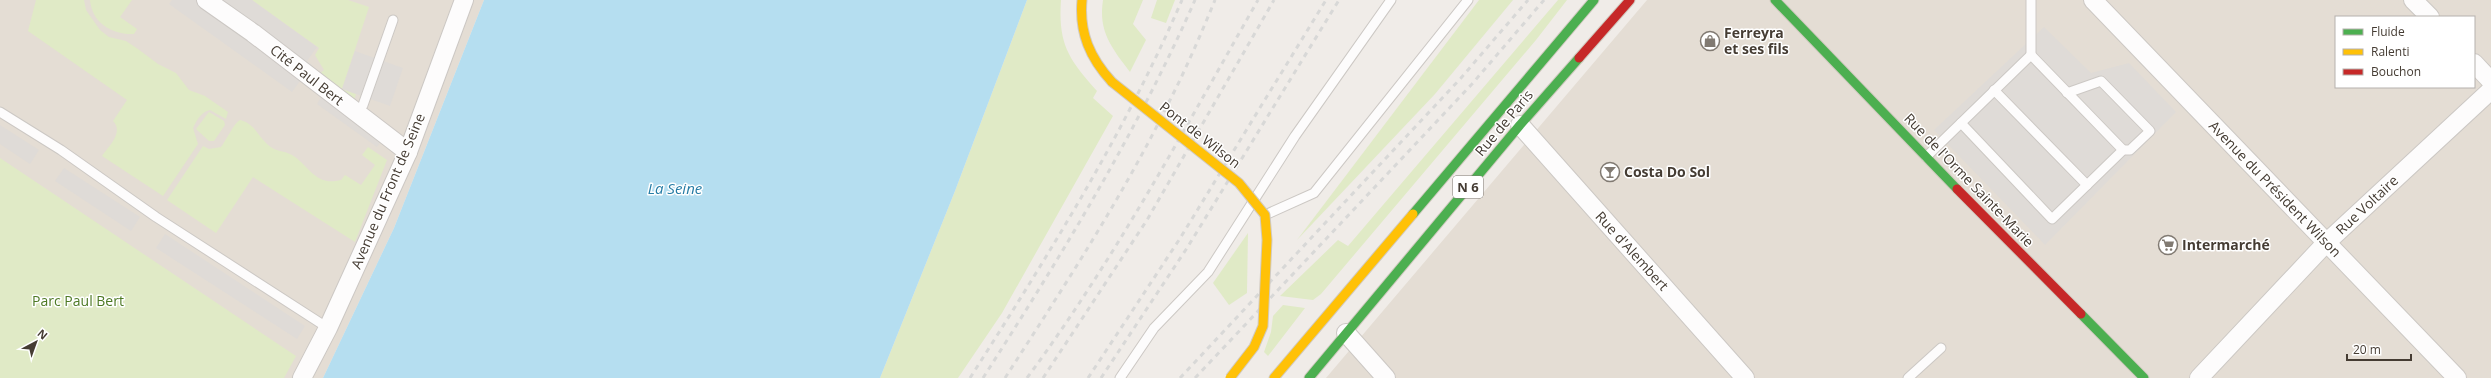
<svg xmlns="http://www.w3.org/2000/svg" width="2491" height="378" font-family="'Open Sans',sans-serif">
  <rect width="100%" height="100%" fill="#f0ece8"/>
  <g fill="#e4ddd4" fill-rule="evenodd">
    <path d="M 0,0 L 484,0 L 394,228 L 323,378 L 0,378 Z"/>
    <path d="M 1647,0 L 2491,0 L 2491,378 L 1326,378 ZM 2336,17 L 2474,17 L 2474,87 L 2336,87 Z"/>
  </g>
  <g fill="#e0eac6">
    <path d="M 36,0 L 84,0 L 86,10 L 100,30 L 109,37 L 126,41 L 138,49 L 158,64 L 176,73 L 189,90 L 205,96 L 228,112 L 226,119 L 210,110 C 201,112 197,120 193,128 L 198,144 L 163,196 L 102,156 C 109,146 124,132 113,121 L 127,100 L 28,31 Z"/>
    <path d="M 90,0 L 132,0 L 120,17 L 137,29 L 134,34 C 112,35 92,23 90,0 Z"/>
    <path d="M 252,0 L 348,0 L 369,7 L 342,89 L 356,94 L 354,100 L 316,77 L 324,70 L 315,55 L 319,48 Z"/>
    <path d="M 1027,0 L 1061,0 C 1058,43 1068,59 1097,91 L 1093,98 L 1113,116 L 1002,313 L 958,378 L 880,378 L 955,191 Z"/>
    <path d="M 1103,0 L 1143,0 L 1133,24 L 1146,40 L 1130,72 C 1112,48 1098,32 1103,0 Z"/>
    <path d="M 1157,0 L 1175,0 L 1166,23 L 1151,18 Z"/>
    <path d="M 1479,0 L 1513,0 L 1435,94 L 1297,240 Z"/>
    <path d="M 1558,0 L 1567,0 L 1536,40 L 1321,294 L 1313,300 L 1280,296 L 1338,240 L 1348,246 Z"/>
    <path d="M 209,112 L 224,121 L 225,125 L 214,141 L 209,141 L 196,129 Z"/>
    <path d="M 240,120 C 254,123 258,136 267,144 C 275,152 283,150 292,155 C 309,165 315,187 341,180 L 345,175 L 361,185 L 375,165 L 362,155 L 368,147 L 387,160 L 355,242 L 253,177 L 216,233 L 167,200 L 203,146 L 209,149 L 221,147 C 227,139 234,123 240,120 Z"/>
    <path d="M 0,158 L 296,356 L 284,378 L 0,378 Z"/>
    <path d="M 1248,233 L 1247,293 L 1229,305 L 1213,283 Z"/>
    <path d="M 1283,305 L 1305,308 L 1268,356 L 1264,352 L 1271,332 L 1273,316 Z"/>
  </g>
  <g fill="#dfdbd7">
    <path d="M 172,0 L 252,0 L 317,47 L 307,61 L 312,65 L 292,92 L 169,4 Z"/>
    <path d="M 2044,27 L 2091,73 L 2129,63 L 2176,112 L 2045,245 L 1934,130 Z"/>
    <path d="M 355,51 L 403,68 L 390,106 L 342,89 Z"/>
    <path d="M 321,97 L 382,140 L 377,147 L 317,104 Z"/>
    <path d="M 0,125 L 39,150 L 30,164 L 0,144 Z"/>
    <path d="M 64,168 L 140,217 L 131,231 L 55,181 Z"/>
    <path d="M 165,234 L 305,326 L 297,339 L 156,248 Z"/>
  </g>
  <path fill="#b5def0" d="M 484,0 L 1027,0 L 955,191 L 880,378 L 323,378 L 394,228 Z"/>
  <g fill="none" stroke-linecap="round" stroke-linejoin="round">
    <defs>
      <g id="lane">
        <path d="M 2031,55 L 2031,0"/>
        <path d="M 1994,90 L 2087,185"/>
        <path d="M 0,112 L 61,150 L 156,217 L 328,328"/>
        <path d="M 357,113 L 363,105 L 393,20"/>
        <path d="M 1961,123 L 2052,219 L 2123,150 L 2130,150 L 2150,131 L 2101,81 L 2067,93"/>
        <path d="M 1926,157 L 2031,55 L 2123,150"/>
        <path d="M 1265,215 L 1314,193 L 1468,0"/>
        <path d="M 1120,378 L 1154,328 L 1208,272 L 1295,136 L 1391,0"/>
        <path d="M 1908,378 L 1941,348"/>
      </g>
      <g id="street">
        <path d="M 206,0 L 253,33 L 408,152"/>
        <path d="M 2093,0 L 2457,378"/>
        <path d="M 2413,0 L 2430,17"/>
        <path d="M 2474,63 L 2491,81"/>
        <path d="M 1520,125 L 1745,378"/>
        <path d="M 1346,333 L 1386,378"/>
        <path d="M 302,378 L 328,328 L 408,152 L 464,0"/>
        <path d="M 2199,378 L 2326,243 L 2491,90"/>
      </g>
      <g id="fast">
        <path d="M 1775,0 L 1957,189"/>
        <path d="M 1413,214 L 1594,0"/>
        <path d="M 2081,314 L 2144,378"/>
        <path d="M 1309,378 L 1520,125 L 1579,58"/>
      </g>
      <g id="slow">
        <path d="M 1082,0 C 1079,33 1090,58 1112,82"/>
        <path d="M 1274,378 L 1413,214"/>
      </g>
      <g id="jam">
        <path d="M 1579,58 L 1630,0"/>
        <path d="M 1957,189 L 2081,314"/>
      </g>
    </defs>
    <use href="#lane" stroke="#ccc8c4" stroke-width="11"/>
    <use href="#street" stroke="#ccc8c4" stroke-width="20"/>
    <use href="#fast" stroke="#d1cac0" stroke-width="11"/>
    <use href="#slow" stroke="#d1cac0" stroke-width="11"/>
    <use href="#jam" stroke="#d1cac0" stroke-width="11"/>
    <use href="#lane" stroke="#fdfcfc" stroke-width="9"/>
    <use href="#street" stroke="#fdfcfc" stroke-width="18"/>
    <use href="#fast" stroke="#4caf50" stroke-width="9"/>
    <use href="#slow" stroke="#ffc107" stroke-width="9"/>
    <use href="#jam" stroke="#c62828" stroke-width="9"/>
    <g stroke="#d8d8d7" stroke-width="3" stroke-dasharray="5 5" stroke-linecap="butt">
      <path d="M 970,378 C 1049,254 1123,136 1182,0"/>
      <path d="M 983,378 C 1061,256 1136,134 1195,0"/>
      <path d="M 1005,378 C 1063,288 1122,198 1169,102 C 1186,69 1201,34 1215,0"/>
      <path d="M 1027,378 C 1115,259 1185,128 1258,0"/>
      <path d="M 1043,378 L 1147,220 L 1274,0"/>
      <path d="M 1088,378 L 1179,240 L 1326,0"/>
      <path d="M 1101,378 L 1187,248 L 1339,0"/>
      <path d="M 1180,378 L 1461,78 L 1528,0"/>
      <path d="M 1195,378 L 1472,84 L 1544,0"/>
    </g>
    <defs>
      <path id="slow-bridge" d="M 1112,82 L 1239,183 L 1265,215 L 1267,240 L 1263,326 L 1254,347 L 1230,378"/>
    </defs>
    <use href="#slow-bridge" stroke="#d1cac0" stroke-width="11" stroke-linecap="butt"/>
    <use href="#slow-bridge" stroke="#ffc107" stroke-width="9"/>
  </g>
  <defs>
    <symbol id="shop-ring" viewBox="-11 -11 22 22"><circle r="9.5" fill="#fff" stroke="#817a72" stroke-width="1.5"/><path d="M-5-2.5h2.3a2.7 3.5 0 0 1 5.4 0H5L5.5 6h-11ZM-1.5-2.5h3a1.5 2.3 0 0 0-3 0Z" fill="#817a72"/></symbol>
    <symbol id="bar-ring" viewBox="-11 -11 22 22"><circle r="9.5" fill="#fff" stroke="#817a72" stroke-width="1.5"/><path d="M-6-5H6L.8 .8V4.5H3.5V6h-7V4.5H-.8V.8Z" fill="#817a72"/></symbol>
    <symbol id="supermarket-ring" viewBox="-11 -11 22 22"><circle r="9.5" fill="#fff" stroke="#817a72" stroke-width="1.5"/><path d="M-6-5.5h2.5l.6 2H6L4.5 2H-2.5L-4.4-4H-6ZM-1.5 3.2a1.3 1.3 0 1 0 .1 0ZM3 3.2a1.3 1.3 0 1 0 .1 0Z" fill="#817a72"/></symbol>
  </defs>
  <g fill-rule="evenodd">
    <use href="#shop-ring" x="1699" y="30" width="22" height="22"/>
    <use href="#bar-ring" x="1599" y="161" width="22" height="22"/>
    <use href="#supermarket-ring" x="2157" y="234" width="22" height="22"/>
  </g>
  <g text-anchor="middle" stroke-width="3" stroke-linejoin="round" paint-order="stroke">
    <rect fill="#fff" stroke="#7d7670" stroke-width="1" x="1453" y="176" width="30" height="22" rx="3"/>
    <g font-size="13" font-weight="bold" fill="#453c33">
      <text x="1468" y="192">N 6</text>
    </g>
    <g font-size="14" font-weight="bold" fill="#453c33" stroke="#fff" text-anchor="start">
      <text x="1724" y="38">Ferreyra<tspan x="1724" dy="16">et ses fils</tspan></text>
      <text x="1624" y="177">Costa Do Sol</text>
      <text x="2182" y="250">Intermarché</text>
    </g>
    <g font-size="14" fill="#453c33" stroke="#fff">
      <text transform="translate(307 75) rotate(38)" y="5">Cité Paul Bert</text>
      <text transform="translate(1504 123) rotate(-50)" y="5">Rue de Paris</text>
      <text transform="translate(1200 135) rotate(38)" y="5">Pont de Wilson</text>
      <text transform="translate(1969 180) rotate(46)" y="5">Rue de l'Orme Sainte-Marie</text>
      <text transform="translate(2275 189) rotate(46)" y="5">Avenue du Président Wilson</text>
      <text transform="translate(388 191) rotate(-67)" y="5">Avenue du Front de Seine</text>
      <text transform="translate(2367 205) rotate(-43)" y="5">Rue Voltaire</text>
      <text transform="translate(1632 251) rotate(48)" y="5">Rue d'Alembert</text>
    </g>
    <g font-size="14" fill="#4d7924" stroke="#fff">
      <text x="78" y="306">Parc Paul Bert</text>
    </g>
    <g font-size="15" font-style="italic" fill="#267ca5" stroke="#fff">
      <text x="675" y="194">La Seine</text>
    </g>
  </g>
  <rect x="2335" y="16" width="140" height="72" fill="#ffffff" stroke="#b5b1ad"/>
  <rect x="2343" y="29" width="20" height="6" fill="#4caf50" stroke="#b5b1ad"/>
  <text x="2371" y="36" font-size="12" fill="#453c33">Fluide</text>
  <rect x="2343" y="49" width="20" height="6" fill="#ffc107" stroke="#b5b1ad"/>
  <text x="2371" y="56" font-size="12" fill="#453c33">Ralenti</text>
  <rect x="2343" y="69" width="20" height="6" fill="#c62828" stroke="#b5b1ad"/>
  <text x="2371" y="76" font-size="12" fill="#453c33">Bouchon</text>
  <g transform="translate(36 342) rotate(41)" stroke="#ffffff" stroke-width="3" paint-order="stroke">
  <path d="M0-3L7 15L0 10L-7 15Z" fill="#453c33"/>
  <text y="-6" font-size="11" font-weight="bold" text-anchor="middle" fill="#453c33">N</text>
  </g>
  <path d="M2347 354v6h64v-6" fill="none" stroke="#453c33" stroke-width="2"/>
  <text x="2353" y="354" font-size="12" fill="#453c33" stroke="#ffffff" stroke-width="3" paint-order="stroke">20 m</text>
</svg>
